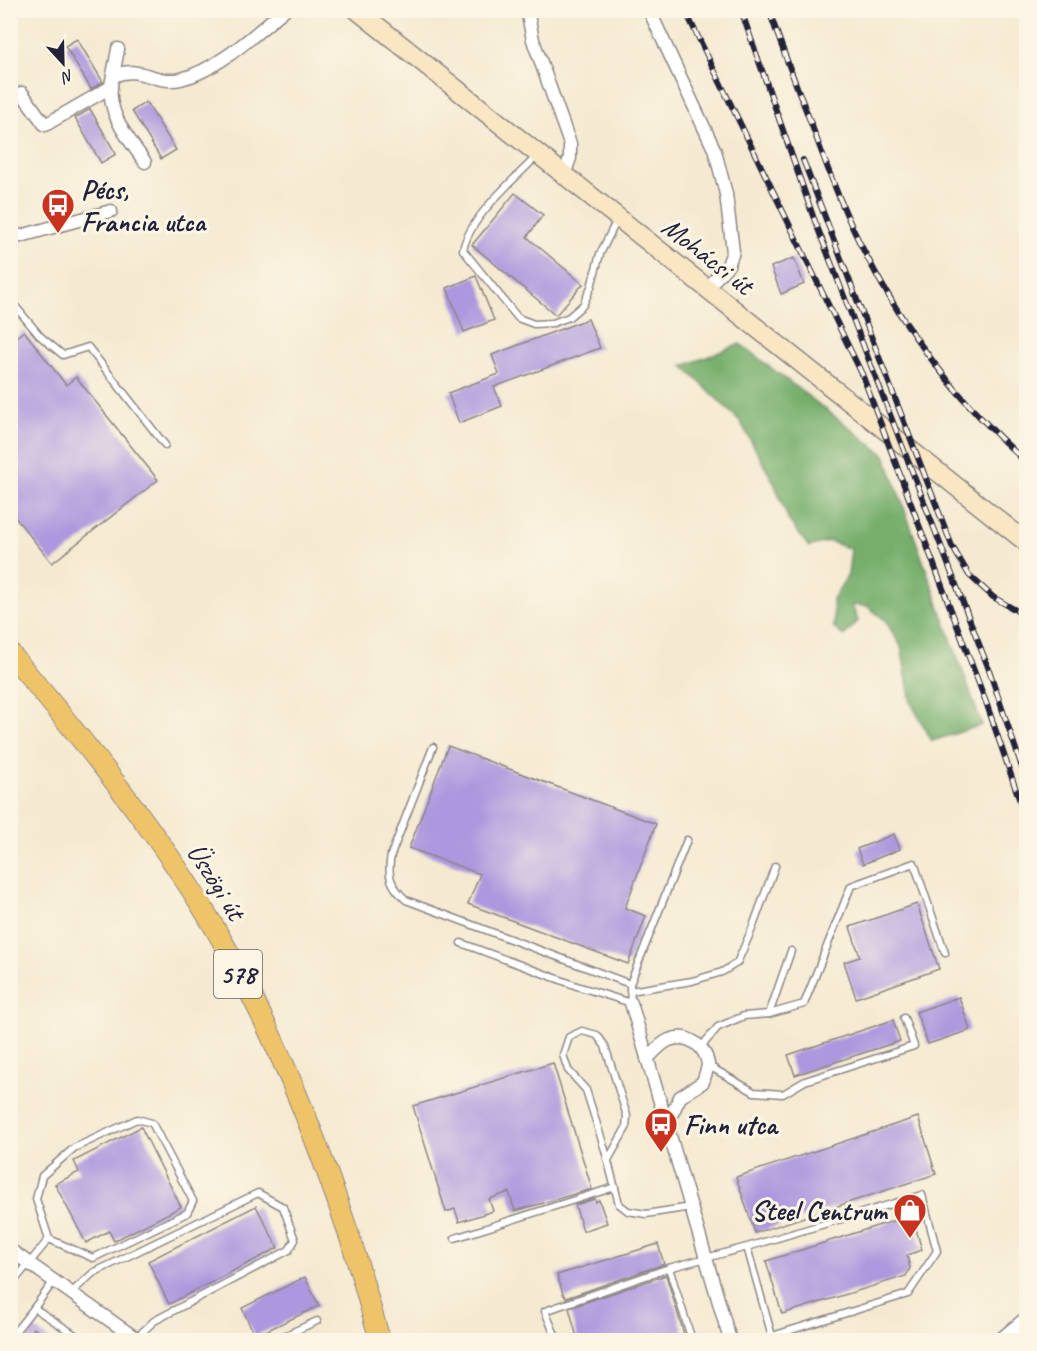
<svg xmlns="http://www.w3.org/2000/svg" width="1037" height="1351" font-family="Caveat,sans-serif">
  <rect width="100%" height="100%" fill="#fcf5e5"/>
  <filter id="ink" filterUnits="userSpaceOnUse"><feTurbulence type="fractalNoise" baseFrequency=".0167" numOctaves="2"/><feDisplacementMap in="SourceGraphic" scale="12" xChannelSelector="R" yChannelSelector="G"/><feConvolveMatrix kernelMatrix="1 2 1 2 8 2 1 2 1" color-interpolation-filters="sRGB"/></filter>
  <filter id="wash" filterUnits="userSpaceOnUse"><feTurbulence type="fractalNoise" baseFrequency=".008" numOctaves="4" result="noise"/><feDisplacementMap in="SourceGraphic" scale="24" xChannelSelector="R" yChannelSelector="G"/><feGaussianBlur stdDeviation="1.35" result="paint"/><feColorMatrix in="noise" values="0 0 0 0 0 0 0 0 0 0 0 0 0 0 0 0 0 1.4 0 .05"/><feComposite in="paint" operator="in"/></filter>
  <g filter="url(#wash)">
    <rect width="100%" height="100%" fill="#f5ead1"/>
    <path fill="#76af6c" stroke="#4c6854" stroke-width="1.5" d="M 740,344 L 885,455 L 982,725 L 932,741 L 911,703 L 901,646 L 885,620 L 867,606 L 852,605 L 858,621 L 844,636 L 834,628 L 833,599 L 848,575 L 851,549 L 829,541 L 809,547 L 789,521 L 775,485 L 740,421 L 683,366 Z"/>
    <g id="blocks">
      <g fill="#ad97de">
        <path d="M 77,39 L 103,82 L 91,89 L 65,46 Z"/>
        <path d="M 146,102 L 176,150 L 161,159 L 132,111 Z"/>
        <path d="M 90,109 L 116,154 L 101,163 L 75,118 Z"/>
        <path d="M 515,193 L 543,215 L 527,237 L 583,284 L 556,315 L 472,245 Z"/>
        <path d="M 794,258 L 804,284 L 781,294 L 771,267 Z"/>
        <path d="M 476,276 L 494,320 L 464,332 L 447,288 Z"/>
        <path d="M 588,319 L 600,348 L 494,387 L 502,406 L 459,423 L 448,393 L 499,374 L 492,355 Z"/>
        <path d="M 24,331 L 66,385 L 76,377 L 158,480 L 52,563 L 10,511 L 10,342 Z"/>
        <path d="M 448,746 L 656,824 L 625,908 L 646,916 L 628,964 L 468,904 L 480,874 L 409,848 Z"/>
        <path d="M 894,834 L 900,849 L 863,864 L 857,849 Z"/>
        <path d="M 917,904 L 939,969 L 856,998 L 844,962 L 860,957 L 850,927 Z"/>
        <path d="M 959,997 L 970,1030 L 928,1044 L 916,1012 Z"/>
        <path d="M 893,1020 L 900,1041 L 795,1075 L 788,1055 Z"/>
        <path d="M 553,1063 L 592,1189 L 515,1211 L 509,1192 L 489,1199 L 493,1211 L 459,1222 L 455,1209 L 446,1212 L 413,1106 Z"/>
        <path d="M 918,1117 L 936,1174 L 755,1233 L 736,1177 Z"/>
        <path d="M 141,1127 L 181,1207 L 114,1241 L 109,1231 L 86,1243 L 55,1184 L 79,1172 L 74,1161 Z"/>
        <path d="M 595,1199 L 596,1202 L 599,1200 L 607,1223 L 583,1231 L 575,1205 Z"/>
        <path d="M 256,1206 L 278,1248 L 169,1304 L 148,1261 Z"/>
        <path d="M 912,1215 L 922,1250 L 907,1255 L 910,1268 L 906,1276 L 782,1314 L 766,1261 Z"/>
        <path d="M 658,1244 L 664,1264 L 566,1298 L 563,1294 L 557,1275 Z"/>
        <path d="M 666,1275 L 684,1334 L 675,1337 L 675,1341 L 578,1341 L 569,1308 Z"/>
        <path d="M 305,1277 L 319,1306 L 255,1336 L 242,1308 Z"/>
        <path d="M 34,1328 L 51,1341 L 25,1341 Z"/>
      </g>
    </g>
  </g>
  <g filter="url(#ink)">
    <use href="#blocks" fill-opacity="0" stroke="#8c8686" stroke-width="1.5"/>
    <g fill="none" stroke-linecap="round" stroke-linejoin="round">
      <defs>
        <g id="service">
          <path d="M 538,155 C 514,180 470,216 463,250 L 518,318 L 534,324 L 553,323 L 569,317 L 583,305 L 591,287 L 600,254 L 617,220"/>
          <path d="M 10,300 L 40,336 L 63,355 L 88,347 L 165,445"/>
          <path d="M 433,747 L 391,855 C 387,876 390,885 406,900 L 630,984"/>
          <path d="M 461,943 L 577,986 L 631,1003 L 630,984 L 687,840"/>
          <path d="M 630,991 L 692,981 L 722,972 L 737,963 L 752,929 L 775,866"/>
          <path d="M 769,1014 L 804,1004 L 851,886 L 914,863 L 945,953"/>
          <path d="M 701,1047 L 718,1027 L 744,1016 L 769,1014 L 791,951"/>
          <path d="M 709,1066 L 754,1092 L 783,1094 L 805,1081 L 914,1046 L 904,1018"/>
          <path d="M 608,1160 L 626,1128 L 627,1116 L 605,1046 L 597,1035 L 582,1031 L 569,1037 L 563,1055 L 568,1070 L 586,1090 L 605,1150 L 619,1204 L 628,1211 L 646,1214 L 691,1207"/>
          <path d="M 455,1238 L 615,1187"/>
          <path d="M 669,1268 L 692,1340"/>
          <path d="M 54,1281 L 34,1308 L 83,1340"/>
          <path d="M 10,1286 L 49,1239 L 93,1258 L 187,1213 L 193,1201 L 152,1123 L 137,1119 L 74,1148 L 42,1176 L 36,1199 L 49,1239"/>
          <path d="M 71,1293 L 93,1273 L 258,1193 L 283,1207 L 295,1240 L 289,1250 L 154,1321 L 136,1338"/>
          <path d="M 10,1338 L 34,1308"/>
          <path d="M 275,1340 L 317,1321"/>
          <path d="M 557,1340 L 545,1311 L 669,1268 L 747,1247 L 922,1195 L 937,1251 L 908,1294 L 772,1336 L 747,1247"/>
        </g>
        <g id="minor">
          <path d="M 527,10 L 533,40 L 570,144 L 570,158 L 564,175"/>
          <path d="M 649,10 L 715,151 L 726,194 L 733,252 L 728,265 L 707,288"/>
          <path d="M 118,49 C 116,61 113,73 111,86 C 107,114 130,141 145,162"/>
          <path d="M 114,76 C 138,64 155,85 181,79 C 218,70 255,34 284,10"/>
          <path d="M 22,93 L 45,125 L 111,87"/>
          <path d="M 10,239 L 111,211"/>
          <path d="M 631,1003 L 730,1340"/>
          <path d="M 647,1059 C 654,1052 660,1044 669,1040 C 687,1033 705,1045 708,1064 C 708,1069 704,1077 703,1082 L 680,1097 L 667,1124"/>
          <path d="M 10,1250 L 138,1340"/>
        </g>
        <path id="tertiary" d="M 1002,1340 L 1026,1320"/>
        <path id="secondary" d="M 357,10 L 1026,542"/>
        <path id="primary" d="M 10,653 C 77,733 144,814 199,902 C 263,1004 310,1118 348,1232 C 360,1267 369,1304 380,1340"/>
      </defs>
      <use href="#service" stroke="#8c8686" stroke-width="9"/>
      <use href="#minor" stroke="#8c8686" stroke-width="15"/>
      <use href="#tertiary" stroke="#8c8686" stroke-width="18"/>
      <use href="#secondary" stroke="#8c8686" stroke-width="21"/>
      <use href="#primary" stroke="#8c8686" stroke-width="22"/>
      <use href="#service" stroke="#fff" stroke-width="6"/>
      <use href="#minor" stroke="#fff" stroke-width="12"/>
      <use href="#tertiary" stroke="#fff" stroke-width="15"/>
      <use href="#secondary" stroke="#f9e7c3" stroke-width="18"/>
      <use href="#primary" stroke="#efc469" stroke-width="20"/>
      <defs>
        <g id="rail">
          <path d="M 685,10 L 862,374 L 987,705 L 1026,819"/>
          <path d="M 741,10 L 813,216 L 988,667 L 1026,779"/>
          <path d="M 769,10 C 782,49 797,87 812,126 C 828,169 844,214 866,255 C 906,333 961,404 1026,462"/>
          <path d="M 803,160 L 952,546 L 969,575 L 993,597 L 1026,616"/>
        </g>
      </defs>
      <use href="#rail" stroke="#22223b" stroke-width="6"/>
      <use href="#rail" stroke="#fcf5e5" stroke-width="4" stroke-dasharray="11" stroke-linecap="butt"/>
    </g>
  </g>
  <defs>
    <symbol id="bus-pin" viewBox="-11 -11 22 30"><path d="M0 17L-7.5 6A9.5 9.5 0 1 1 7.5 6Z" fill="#c8321e" stroke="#fcf5e5"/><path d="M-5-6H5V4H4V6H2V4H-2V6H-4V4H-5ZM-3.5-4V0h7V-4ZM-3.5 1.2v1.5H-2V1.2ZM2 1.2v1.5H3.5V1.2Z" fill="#fff"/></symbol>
    <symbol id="shop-pin" viewBox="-11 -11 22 30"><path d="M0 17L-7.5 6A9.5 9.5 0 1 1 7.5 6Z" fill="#c8321e" stroke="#fcf5e5"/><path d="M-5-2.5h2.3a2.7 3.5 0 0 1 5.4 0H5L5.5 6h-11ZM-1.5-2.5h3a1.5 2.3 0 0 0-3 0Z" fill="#fff"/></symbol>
  </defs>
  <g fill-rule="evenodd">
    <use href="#bus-pin" x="39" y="186" width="38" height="52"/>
    <use href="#bus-pin" x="642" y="1105" width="38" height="52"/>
    <use href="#shop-pin" x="891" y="1191" width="38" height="52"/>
  </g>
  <g text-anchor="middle" stroke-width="6" stroke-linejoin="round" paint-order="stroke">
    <rect fill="#fcf5e5" stroke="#63616e" stroke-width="1.5" x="214" y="950" width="48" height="48" rx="4.5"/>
    <g font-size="27" font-weight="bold" fill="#22223b">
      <text x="238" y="983">578</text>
    </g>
    <g font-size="28" font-weight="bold" fill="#22223b" stroke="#fcf5e5" text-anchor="start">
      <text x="81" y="199">Pécs,<tspan x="81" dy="32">Francia utca</tspan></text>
      <text x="684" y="1134">Finn utca</text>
      <text x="887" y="1220" text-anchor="end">Steel Centrum</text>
    </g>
    <g font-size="28" fill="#22223b" stroke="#fcf5e5">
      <text transform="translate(708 255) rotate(38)" y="10">Mohácsi út</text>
      <text transform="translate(217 881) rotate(58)" y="10">Üszögi út</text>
    </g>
  </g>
  <rect width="1037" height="1351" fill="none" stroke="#fcf5e5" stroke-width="36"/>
  <g transform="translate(63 63) rotate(158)" stroke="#fcf5e5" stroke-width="4.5" paint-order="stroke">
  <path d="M0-4.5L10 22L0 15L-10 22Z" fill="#22223b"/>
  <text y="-9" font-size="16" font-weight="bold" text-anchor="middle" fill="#22223b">N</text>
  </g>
</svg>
